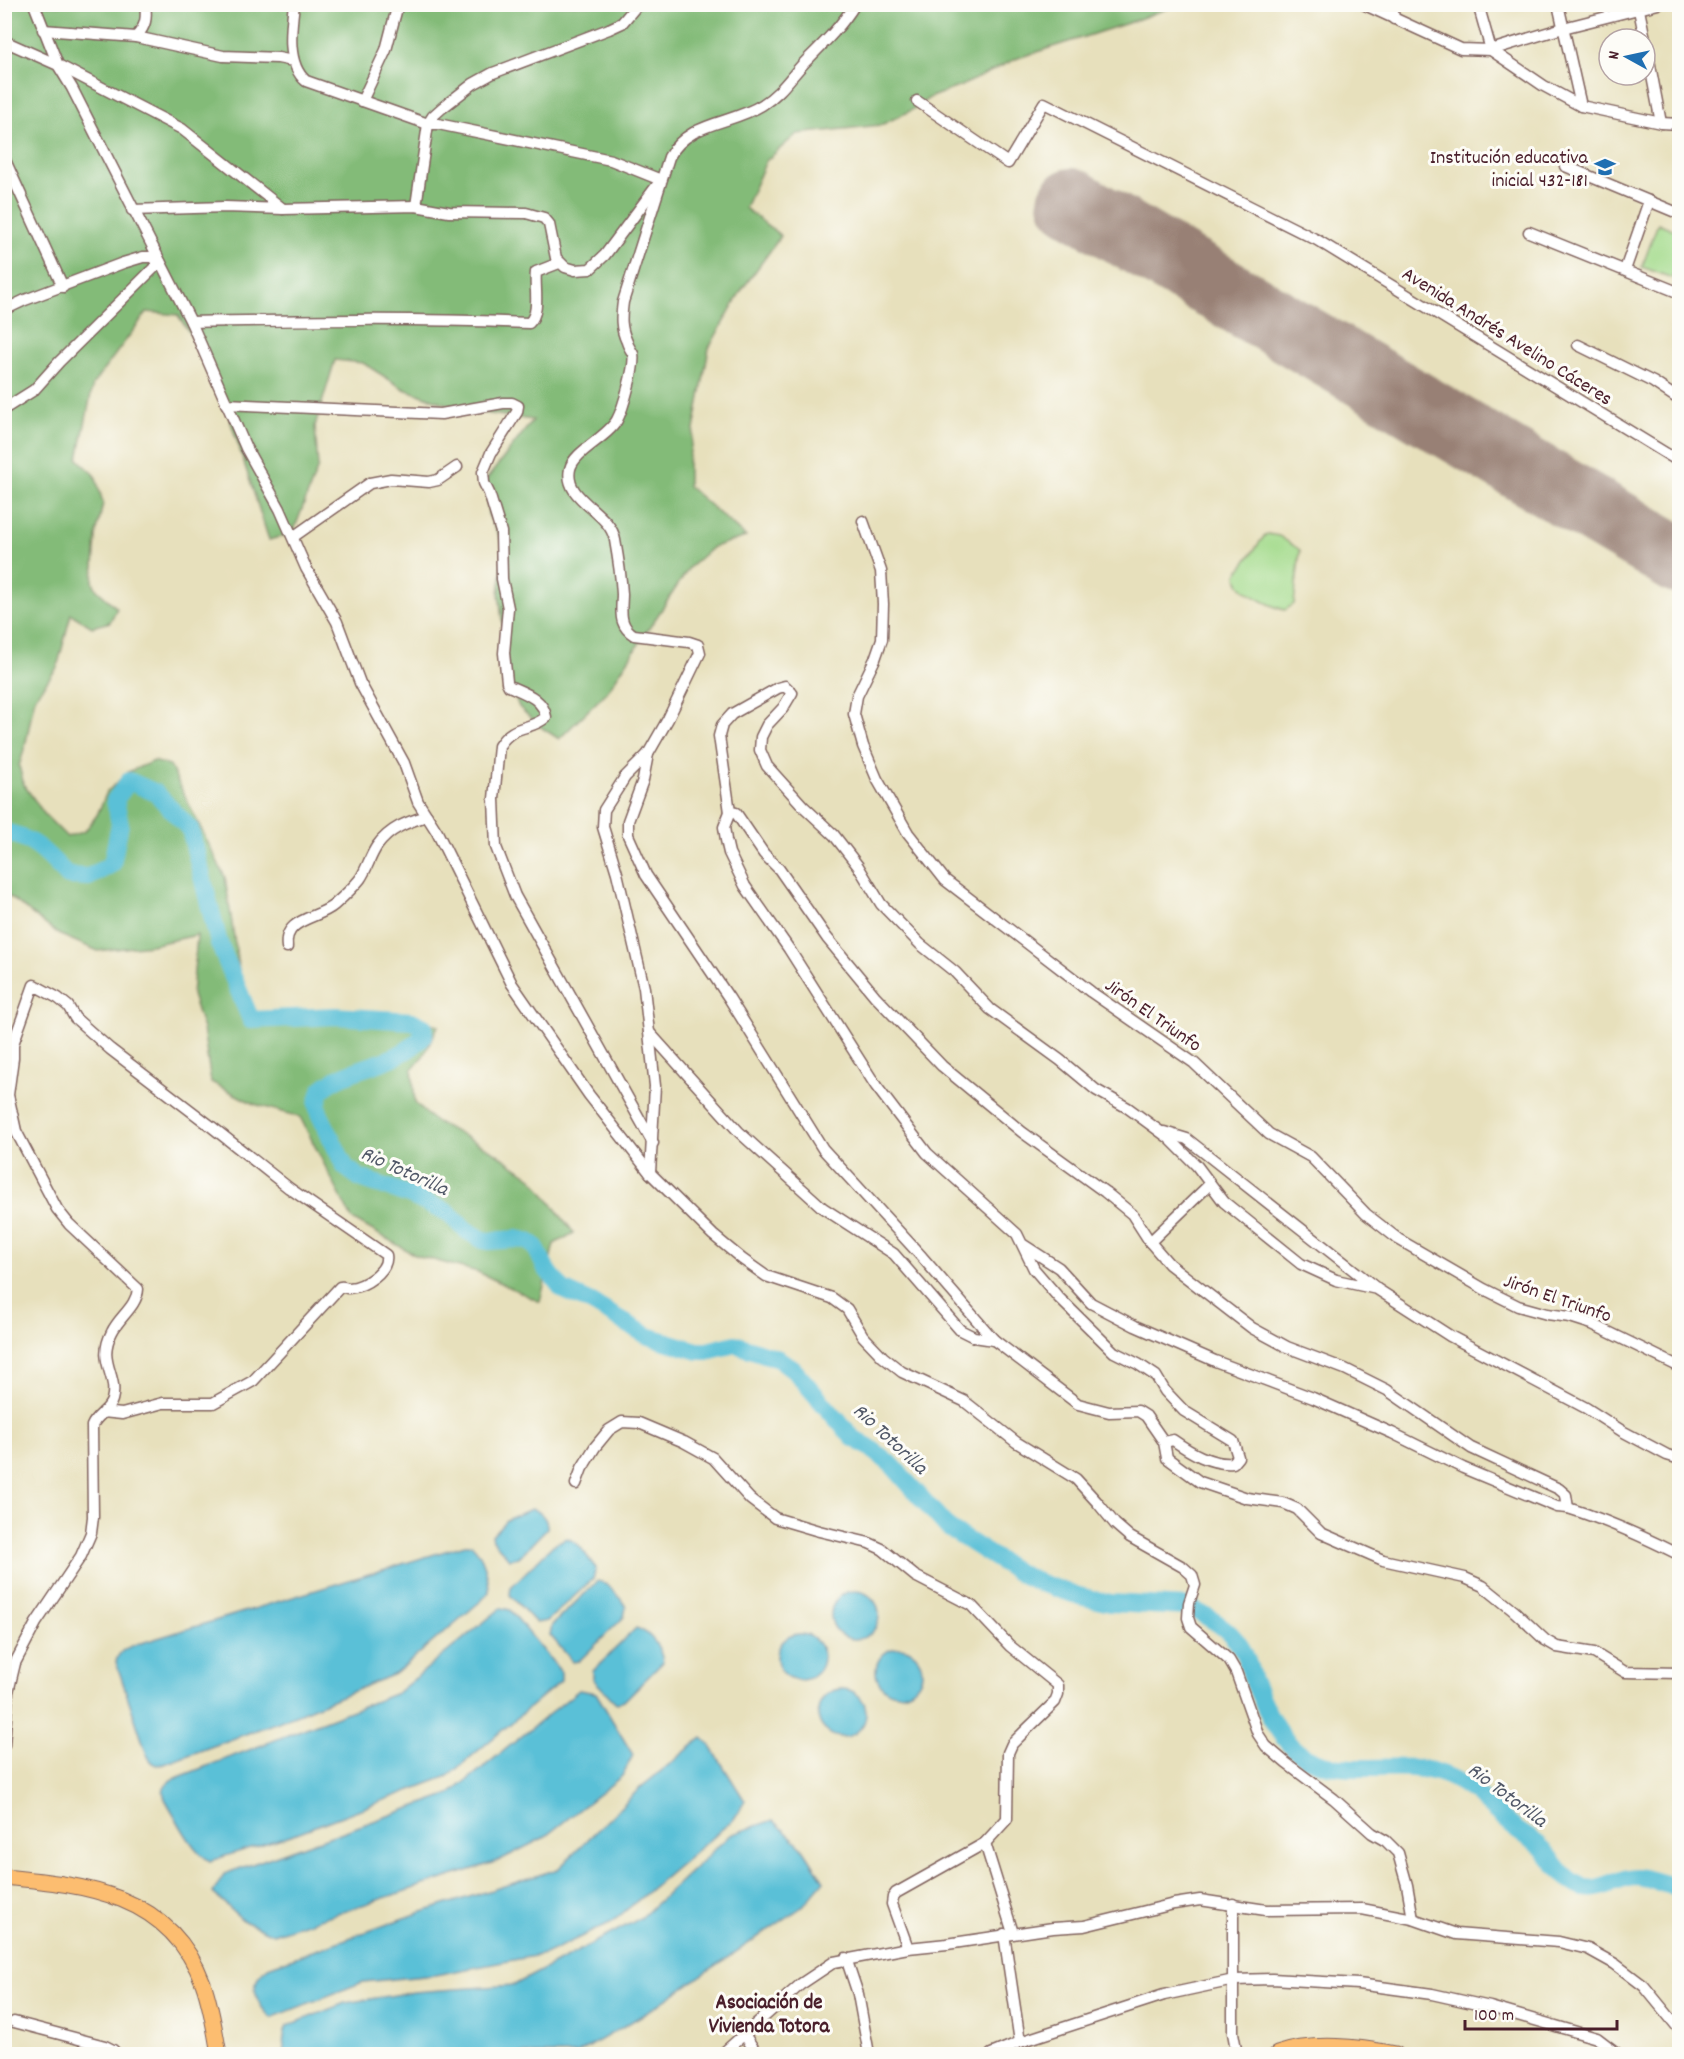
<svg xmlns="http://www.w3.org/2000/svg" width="1684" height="2059" font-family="Dekko,sans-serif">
  <rect width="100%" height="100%" fill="#fdfcf7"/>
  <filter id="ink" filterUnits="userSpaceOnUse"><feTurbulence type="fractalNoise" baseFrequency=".0167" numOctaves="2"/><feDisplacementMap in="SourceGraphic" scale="12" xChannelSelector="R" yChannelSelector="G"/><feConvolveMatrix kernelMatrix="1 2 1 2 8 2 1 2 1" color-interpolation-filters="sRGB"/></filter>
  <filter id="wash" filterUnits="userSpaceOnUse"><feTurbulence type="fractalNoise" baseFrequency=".008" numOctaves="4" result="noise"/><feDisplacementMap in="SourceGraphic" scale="24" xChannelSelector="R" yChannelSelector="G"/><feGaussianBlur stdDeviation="1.35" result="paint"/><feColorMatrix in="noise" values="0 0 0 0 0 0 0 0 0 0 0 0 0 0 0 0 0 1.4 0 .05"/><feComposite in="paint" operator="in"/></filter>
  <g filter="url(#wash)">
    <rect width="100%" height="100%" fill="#e7e0bc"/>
    <g fill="#a4db8d" stroke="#777d5c" stroke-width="1.5">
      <path d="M 1658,223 L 1679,232 L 1679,258 L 1672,278 L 1642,267 Z"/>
      <path d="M 1268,534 L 1279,536 L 1300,550 L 1294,604 L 1285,610 C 1275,608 1249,595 1242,587 C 1239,584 1237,579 1237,574 L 1265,535 Z"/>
    </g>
    <path fill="#83bb78" stroke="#666d52" stroke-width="1.5" d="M 4,5 L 1177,5 L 1128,23 L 1018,58 L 961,86 L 931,97 L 910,111 L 881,125 L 797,134 L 766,161 L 745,208 L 781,236 L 741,291 L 709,348 L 688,462 L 688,486 L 746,537 L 713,547 L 689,568 L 607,692 L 559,739 L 539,726 L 519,707 L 509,682 L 499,593 L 505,547 L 488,514 L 486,480 L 533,420 L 464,410 L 404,389 L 363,363 L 335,360 L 315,426 L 318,467 L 293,533 L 269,540 L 215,373 L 178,315 L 147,312 L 93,384 L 78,459 L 95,475 L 103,503 L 96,536 L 93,582 L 97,590 L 117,608 L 110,622 L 92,627 L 71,614 L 57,668 L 35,697 L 25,747 L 19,766 L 24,785 L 45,815 L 67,837 L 85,831 L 97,815 L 107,792 L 128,772 L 154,761 L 170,766 L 225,877 L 243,997 L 254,1016 L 274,1022 L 293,1021 L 346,1009 L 396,1015 L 438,1026 L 423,1057 L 412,1069 L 415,1103 L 434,1121 L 493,1151 L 532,1178 L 574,1233 L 554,1244 L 540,1302 L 478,1272 L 415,1255 L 352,1219 L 300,1117 L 254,1104 L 211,1082 L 203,1029 L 192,995 L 197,935 L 151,945 L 98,951 L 58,934 L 5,893 Z"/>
    <g fill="#5ac0d7" stroke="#527081" stroke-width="1.5">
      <path d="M 531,1509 C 539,1510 548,1519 547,1528 L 519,1557 L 509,1559 L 493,1540 L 492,1535 L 506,1520 Z"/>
      <path d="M 566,1538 C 581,1542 586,1557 596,1568 L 593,1579 L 547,1621 L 536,1623 L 510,1595 L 511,1587 L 553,1545 Z"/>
      <path d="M 465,1545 L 472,1545 C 483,1554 489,1577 489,1592 L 482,1600 L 395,1674 L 278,1722 L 167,1763 C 156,1767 153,1765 147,1755 L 116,1662 C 119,1647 135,1645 148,1641 Z"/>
      <path d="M 598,1581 C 609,1583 620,1597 626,1607 L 624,1617 L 579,1661 L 573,1662 L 550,1635 L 552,1625 Z"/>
      <circle cx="855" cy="1615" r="24"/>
      <path d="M 501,1608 L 510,1610 L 561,1672 L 561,1681 L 448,1776 L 294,1834 L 210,1861 C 191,1851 176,1817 165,1799 C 162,1790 163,1786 171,1780 L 397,1693 Z"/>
      <path d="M 636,1628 C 650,1632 661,1647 663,1662 L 624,1701 L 616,1703 L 593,1679 L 593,1671 Z"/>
      <circle cx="800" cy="1657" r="23"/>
      <circle cx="899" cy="1671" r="23"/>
      <circle cx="842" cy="1713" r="24"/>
      <path d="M 579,1690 L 596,1693 L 633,1755 L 622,1776 L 543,1838 L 498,1861 L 273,1934 L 244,1921 L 213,1893 L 224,1874 L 450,1794 Z"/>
      <path d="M 702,1738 L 710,1745 L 745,1801 L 734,1819 L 612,1922 L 545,1954 L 435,1975 L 363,1982 L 271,2018 C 255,2003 247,1982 268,1967 L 419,1913 L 558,1869 L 640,1788 Z"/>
      <path d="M 773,1820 L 802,1847 L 824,1881 L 802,1907 L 646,2013 L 577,2054 L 286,2054 C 282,2046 283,2035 287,2026 L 345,2003 L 414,1992 L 514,1985 L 641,1918 L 730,1835 Z"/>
    </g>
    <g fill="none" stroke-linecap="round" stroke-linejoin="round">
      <g stroke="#5ac0d7" stroke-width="18">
        <path d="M 4,832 C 34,838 48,855 68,876 L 89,877 L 112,864 L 120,824 L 115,800 L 129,781 L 156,793 L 190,829 L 219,943 L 251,1020 L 335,1016 L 412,1021 L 424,1027 L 424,1035 C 398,1067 350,1064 321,1090 L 317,1104 L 319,1113 L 345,1167 L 360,1178 L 409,1195 L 449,1213 L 466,1230 L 483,1240 L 489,1241 L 517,1239 L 527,1241 L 535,1246 L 545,1267 L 563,1290 L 592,1303 L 648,1336 L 698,1351 L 707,1351 L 735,1344 L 779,1359 L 793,1369 L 853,1438 L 869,1447 L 892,1465 L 948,1528 L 1017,1572 L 1040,1583 L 1079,1596 L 1110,1603 L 1187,1607"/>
        <path d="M 1190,1608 C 1210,1618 1228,1627 1240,1646 C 1247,1656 1249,1668 1253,1680 C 1262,1702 1278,1738 1298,1752 C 1340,1782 1394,1758 1439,1773 C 1469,1782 1489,1807 1512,1826 C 1521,1834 1533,1839 1541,1847 C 1554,1859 1562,1878 1579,1886 C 1596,1895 1618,1877 1636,1877 C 1650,1878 1667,1885 1680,1889"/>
      </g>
      <path stroke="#988074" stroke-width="68" d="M 1072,202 L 1680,561"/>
    </g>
  </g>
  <g filter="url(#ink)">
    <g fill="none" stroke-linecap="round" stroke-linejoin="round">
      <defs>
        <g id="minor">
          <path d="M 34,4 L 58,65 L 182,129 L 283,209"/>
          <path d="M 1363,4 L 1461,49 L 1491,50 L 1544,86 L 1581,106 L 1661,123 L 1680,124"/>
          <path d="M 1392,4 L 1394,19"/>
          <path d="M 1478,4 L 1491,50 L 1563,28 L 1658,4"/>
          <path d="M 1558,4 L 1581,106"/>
          <path d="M 1638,5 L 1645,39"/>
          <path d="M 43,30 L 136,37 L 223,56 L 278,58 L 293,61"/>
          <path d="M 136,37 C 146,26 147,18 145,4"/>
          <path d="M 1645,39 L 1661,123"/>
          <path d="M 4,41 L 58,65 L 72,88 L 191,322 L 246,448 L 280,509 L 306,568 L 337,622 L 360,683 L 404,763 L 418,802 L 437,832 L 512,984 L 589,1095 L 650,1173 L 713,1235 L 742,1259 L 766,1276 L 832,1298 L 847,1309 L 863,1336 L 883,1357 L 902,1372 L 964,1401 L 1016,1442 L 1076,1479 L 1097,1502 L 1115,1524 L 1130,1537 L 1183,1567 L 1192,1575 L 1195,1585 L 1189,1603 L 1188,1618 L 1191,1627 L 1229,1660 L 1236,1672 L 1258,1734 L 1266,1746 L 1286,1763 L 1334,1799 L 1372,1833 L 1386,1841 L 1398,1853 L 1407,1885 L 1413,1919"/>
          <path d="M 362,101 L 386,50 L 398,4"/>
          <path d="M 917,101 L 1008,163 L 1044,103 L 1317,240 L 1680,462"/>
          <path d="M 4,158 L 63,287"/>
          <path d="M 1565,166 L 1680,214"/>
          <path d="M 416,206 L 428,124 L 433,116 L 442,108 L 473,84 L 493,73 L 609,29 L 622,23 L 638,4"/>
          <path d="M 132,210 L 225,207 L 283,209 L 416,206 L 449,212 L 526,213 L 544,218 L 549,224 L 556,258 L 565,267 L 575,270 L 590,269 L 605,255 L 661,180 L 611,160 L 438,124 L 428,124 L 306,81 C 286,64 291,28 294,4"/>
          <path d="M 1529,232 L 1680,293"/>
          <path d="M 1625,270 L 1649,201"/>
          <path d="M 4,310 L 25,300 L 123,263 L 143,257 L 152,257 L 160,262"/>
          <path d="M 191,322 C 304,320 417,318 529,323 C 541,312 534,287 536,272 L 559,263"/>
          <path d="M 1578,345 L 1653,382 L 1680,400"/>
          <path d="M 226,404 L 441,414 L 503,403 L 512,403 L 518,406 L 517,412 L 491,453 L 483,472 L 484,483 L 489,493 L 501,532 L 502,579 L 508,608 L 504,653 L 507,682 L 509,686 C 524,693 543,698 546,717 C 531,731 513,723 499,746 L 494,799 L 496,847 L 515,896 L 653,1143"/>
          <path d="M 4,409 L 34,390 L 59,362 L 160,262"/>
          <path d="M 863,521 L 881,571 L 883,604 L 882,639 L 875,659 L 857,696 L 854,714 L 863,746 L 877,779 L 908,833 L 945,880 L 1091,992 L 1194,1063 L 1269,1134 L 1311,1157 L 1366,1214 L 1398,1239 L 1484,1289 L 1518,1306 L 1547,1314 L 1570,1317 L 1592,1324 L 1680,1367"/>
          <path d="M 293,537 L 370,483 L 391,479 L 429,482 L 438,480 L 457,467"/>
          <path d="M 648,754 L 643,780 L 628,821 L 628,835 L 646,875 L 729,998 L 823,1149 L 922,1257 L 994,1340 L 1078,1404 L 1109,1412 L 1138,1411 L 1146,1416 L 1164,1442 L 1173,1440 C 1190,1452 1211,1465 1233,1463 L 1238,1457 L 1233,1441 L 1184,1411 L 1165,1391 L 1156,1376 L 1138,1364 L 1114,1352 L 1059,1298 L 1034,1269 L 1017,1234 L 927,1153 L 876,1086 L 789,949 L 745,886 L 729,853 L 726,840 L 724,827 L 730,812 L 736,813 L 764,854 L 779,869 L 827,938 L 875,996 L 942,1066 L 1022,1132 L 1105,1192 L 1132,1214 L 1150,1242 L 1169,1264 L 1252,1328 L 1287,1347 L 1345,1369 L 1387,1390 L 1471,1448 L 1559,1489 L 1566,1495 L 1568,1508 L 1557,1507 L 1463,1468 L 1392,1433 L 1313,1398 L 1215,1361 L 1135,1326 L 1091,1303 L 1059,1268 L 1022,1244"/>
          <path d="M 730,812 L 719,736 L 722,725 L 732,714 L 778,688 L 785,686 L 792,693 L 783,708 L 767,725 L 761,737 L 760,750 L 767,766 L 804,807 L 834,835 L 858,866 L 881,904 L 920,944 L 955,972 L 990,1009 L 1060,1060 L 1096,1090 L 1128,1108 L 1169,1138 L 1197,1166 L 1224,1202 L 1301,1264 L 1336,1280 L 1377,1289 L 1450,1336 L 1586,1408 L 1622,1431 L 1667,1455 L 1680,1459"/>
          <path d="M 287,947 C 283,918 318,919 334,905 C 343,897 353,888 360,879 C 367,869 370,856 377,846 C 390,828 407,822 427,816"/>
          <path d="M 649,1032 L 739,1132 L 823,1208 L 894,1254 L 960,1330 L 974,1337 L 994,1340"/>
          <path d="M 1164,1132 L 1187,1139 L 1375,1287"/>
          <path d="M 650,1173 L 655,1086 L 644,988 L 617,873 L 603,827 L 604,810 L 625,777 L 648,754 L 668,719 L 700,653 L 698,645 L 689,642 L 634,635 C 629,632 625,628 623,622 C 620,614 622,603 622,594 C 621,576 618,557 615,540 C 610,511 563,500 570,469 C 574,451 607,438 617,420 C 623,409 636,364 633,354 C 631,350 628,346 627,342 C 620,327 621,317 623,302 L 669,157 C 689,121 730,125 762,105 C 781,93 789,79 804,63 C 822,45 841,27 855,4"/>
          <path d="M 1150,1242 L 1210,1184"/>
          <path d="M 1164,1442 L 1167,1458 L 1200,1482 L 1247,1498 L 1283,1503 L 1297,1509 L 1321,1533 L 1383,1560 L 1465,1578 L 1483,1586 L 1514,1611 L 1545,1640 L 1557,1647 L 1594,1653 L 1625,1672 L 1680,1673"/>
          <path d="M 576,1484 L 582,1468 L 595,1447 L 609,1430 L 622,1422 L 639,1423 L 684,1442 L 713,1458 L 750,1499 L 775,1518 L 819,1531 L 869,1543 L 882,1549 L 915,1576 L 971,1605 L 1010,1646 L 1058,1685 L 1058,1694 L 1055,1702 L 1024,1732 L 1012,1744 L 1008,1753 L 1007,1819 L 985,1843 L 896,1893 L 893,1897 L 892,1904 L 908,1948"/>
          <path d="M 1568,1508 C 1607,1520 1644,1537 1680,1555"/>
          <path d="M 4,1745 L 8,1692 L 15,1663 L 36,1623 L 81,1556 L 91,1533 L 93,1517 L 92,1426 C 96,1415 109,1411 112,1400 C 119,1375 96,1362 112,1332 C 119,1317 137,1306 138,1289 L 69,1224 L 57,1209 L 16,1131 L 8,1095 L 13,1058 L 13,1044 L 34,985 L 58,998 L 68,1006 L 75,1018 L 110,1049 L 212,1127 L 289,1188 L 386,1255 C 389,1271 364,1287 349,1288 C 346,1288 343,1286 340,1287 L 253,1381 L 213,1403 L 163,1403 L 122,1414 L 103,1412"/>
          <path d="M 985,1843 L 1013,1933"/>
          <path d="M 1233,1904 L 1233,2033 L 1237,2054"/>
          <path d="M 1004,1934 L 1020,2042"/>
          <path d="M 846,1958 L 858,1994 L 869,2054"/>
          <path d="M 14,2022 L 105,2046 L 113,2050 L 117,2054"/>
          <path d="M 744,2034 L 757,2054"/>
          <path d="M 722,2054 L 801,1984 L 834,1962 L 908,1948 L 947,1944 L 1053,1928 L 1084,1926 L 1174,1904 L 1200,1900 L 1266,1910 L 1362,1909 L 1413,1919 L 1456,1934 L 1559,1942 L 1588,1949 L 1615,1964 L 1644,1986 L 1680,2030"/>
          <path d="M 991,2054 L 1020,2042 L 1164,1995 L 1234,1980 L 1272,1979 L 1358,1984 L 1432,1994 L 1490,2007 L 1597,2038 L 1618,2054"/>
        </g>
        <g id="highway">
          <path d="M 4,1877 C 86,1885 170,1894 203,1983 C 211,2005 215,2031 219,2054"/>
          <path d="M 1277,2054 C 1314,2041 1359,2047 1396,2054"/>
        </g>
      </defs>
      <use href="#minor" stroke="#81635e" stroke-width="13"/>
      <use href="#highway" stroke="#81635e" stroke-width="17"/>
      <use href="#minor" stroke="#fff" stroke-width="10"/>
      <use href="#highway" stroke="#fcbd6f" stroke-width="15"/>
    </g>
  </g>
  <defs>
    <symbol id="school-bare" viewBox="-9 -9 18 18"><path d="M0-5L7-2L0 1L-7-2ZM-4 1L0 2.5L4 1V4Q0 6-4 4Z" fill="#1f6fb2" stroke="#fdfcf7" stroke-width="2.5" paint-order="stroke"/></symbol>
  </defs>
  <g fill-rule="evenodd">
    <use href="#school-bare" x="1590" y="152" width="30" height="30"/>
  </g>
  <g text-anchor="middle" stroke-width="6" stroke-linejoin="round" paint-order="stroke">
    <g font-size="20" fill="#4a1f2b" stroke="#fdfcf7" text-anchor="end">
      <text x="1588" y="163">Institución educativa<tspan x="1588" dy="23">inicial 432-181</tspan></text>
    </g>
    <g font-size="20" fill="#4a1f2b" stroke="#fdfcf7">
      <text transform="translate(1508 335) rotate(32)" y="7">Avenida Andrés Avelino Cáceres</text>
      <text transform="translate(1154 1014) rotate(35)" y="7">Jirón El Triunfo</text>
      <text transform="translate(1558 1297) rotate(19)" y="7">Jirón El Triunfo</text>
    </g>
    <g font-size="21" font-style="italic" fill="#505767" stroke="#fdfcf7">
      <text transform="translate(405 1170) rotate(24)" y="7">Rio Totorilla</text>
      <text transform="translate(891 1438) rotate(43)" y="7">Rio Totorilla</text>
      <text transform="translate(1508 1794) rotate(37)" y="7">Rio Totorilla</text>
    </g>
    <g font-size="21" font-weight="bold" fill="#4a1f2b" stroke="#fdfcf7">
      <text x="769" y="2008">Asociación de<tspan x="769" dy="24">Vivienda Totora</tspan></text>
    </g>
  </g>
  <rect width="1684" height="2059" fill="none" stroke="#fdfcf7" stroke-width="24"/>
  <g transform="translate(1627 57) rotate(278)"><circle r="28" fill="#fdfcf7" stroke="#b5a4a5" stroke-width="1.5"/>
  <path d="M0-4.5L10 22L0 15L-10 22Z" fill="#1f6fb2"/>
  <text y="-9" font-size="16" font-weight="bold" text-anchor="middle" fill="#4a1f2b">N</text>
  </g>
  <path d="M1465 2020v9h152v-9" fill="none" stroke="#4a1f2b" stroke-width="3"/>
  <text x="1474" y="2020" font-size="18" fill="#4a1f2b" stroke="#fdfcf7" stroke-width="4.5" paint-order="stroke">100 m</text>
</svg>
